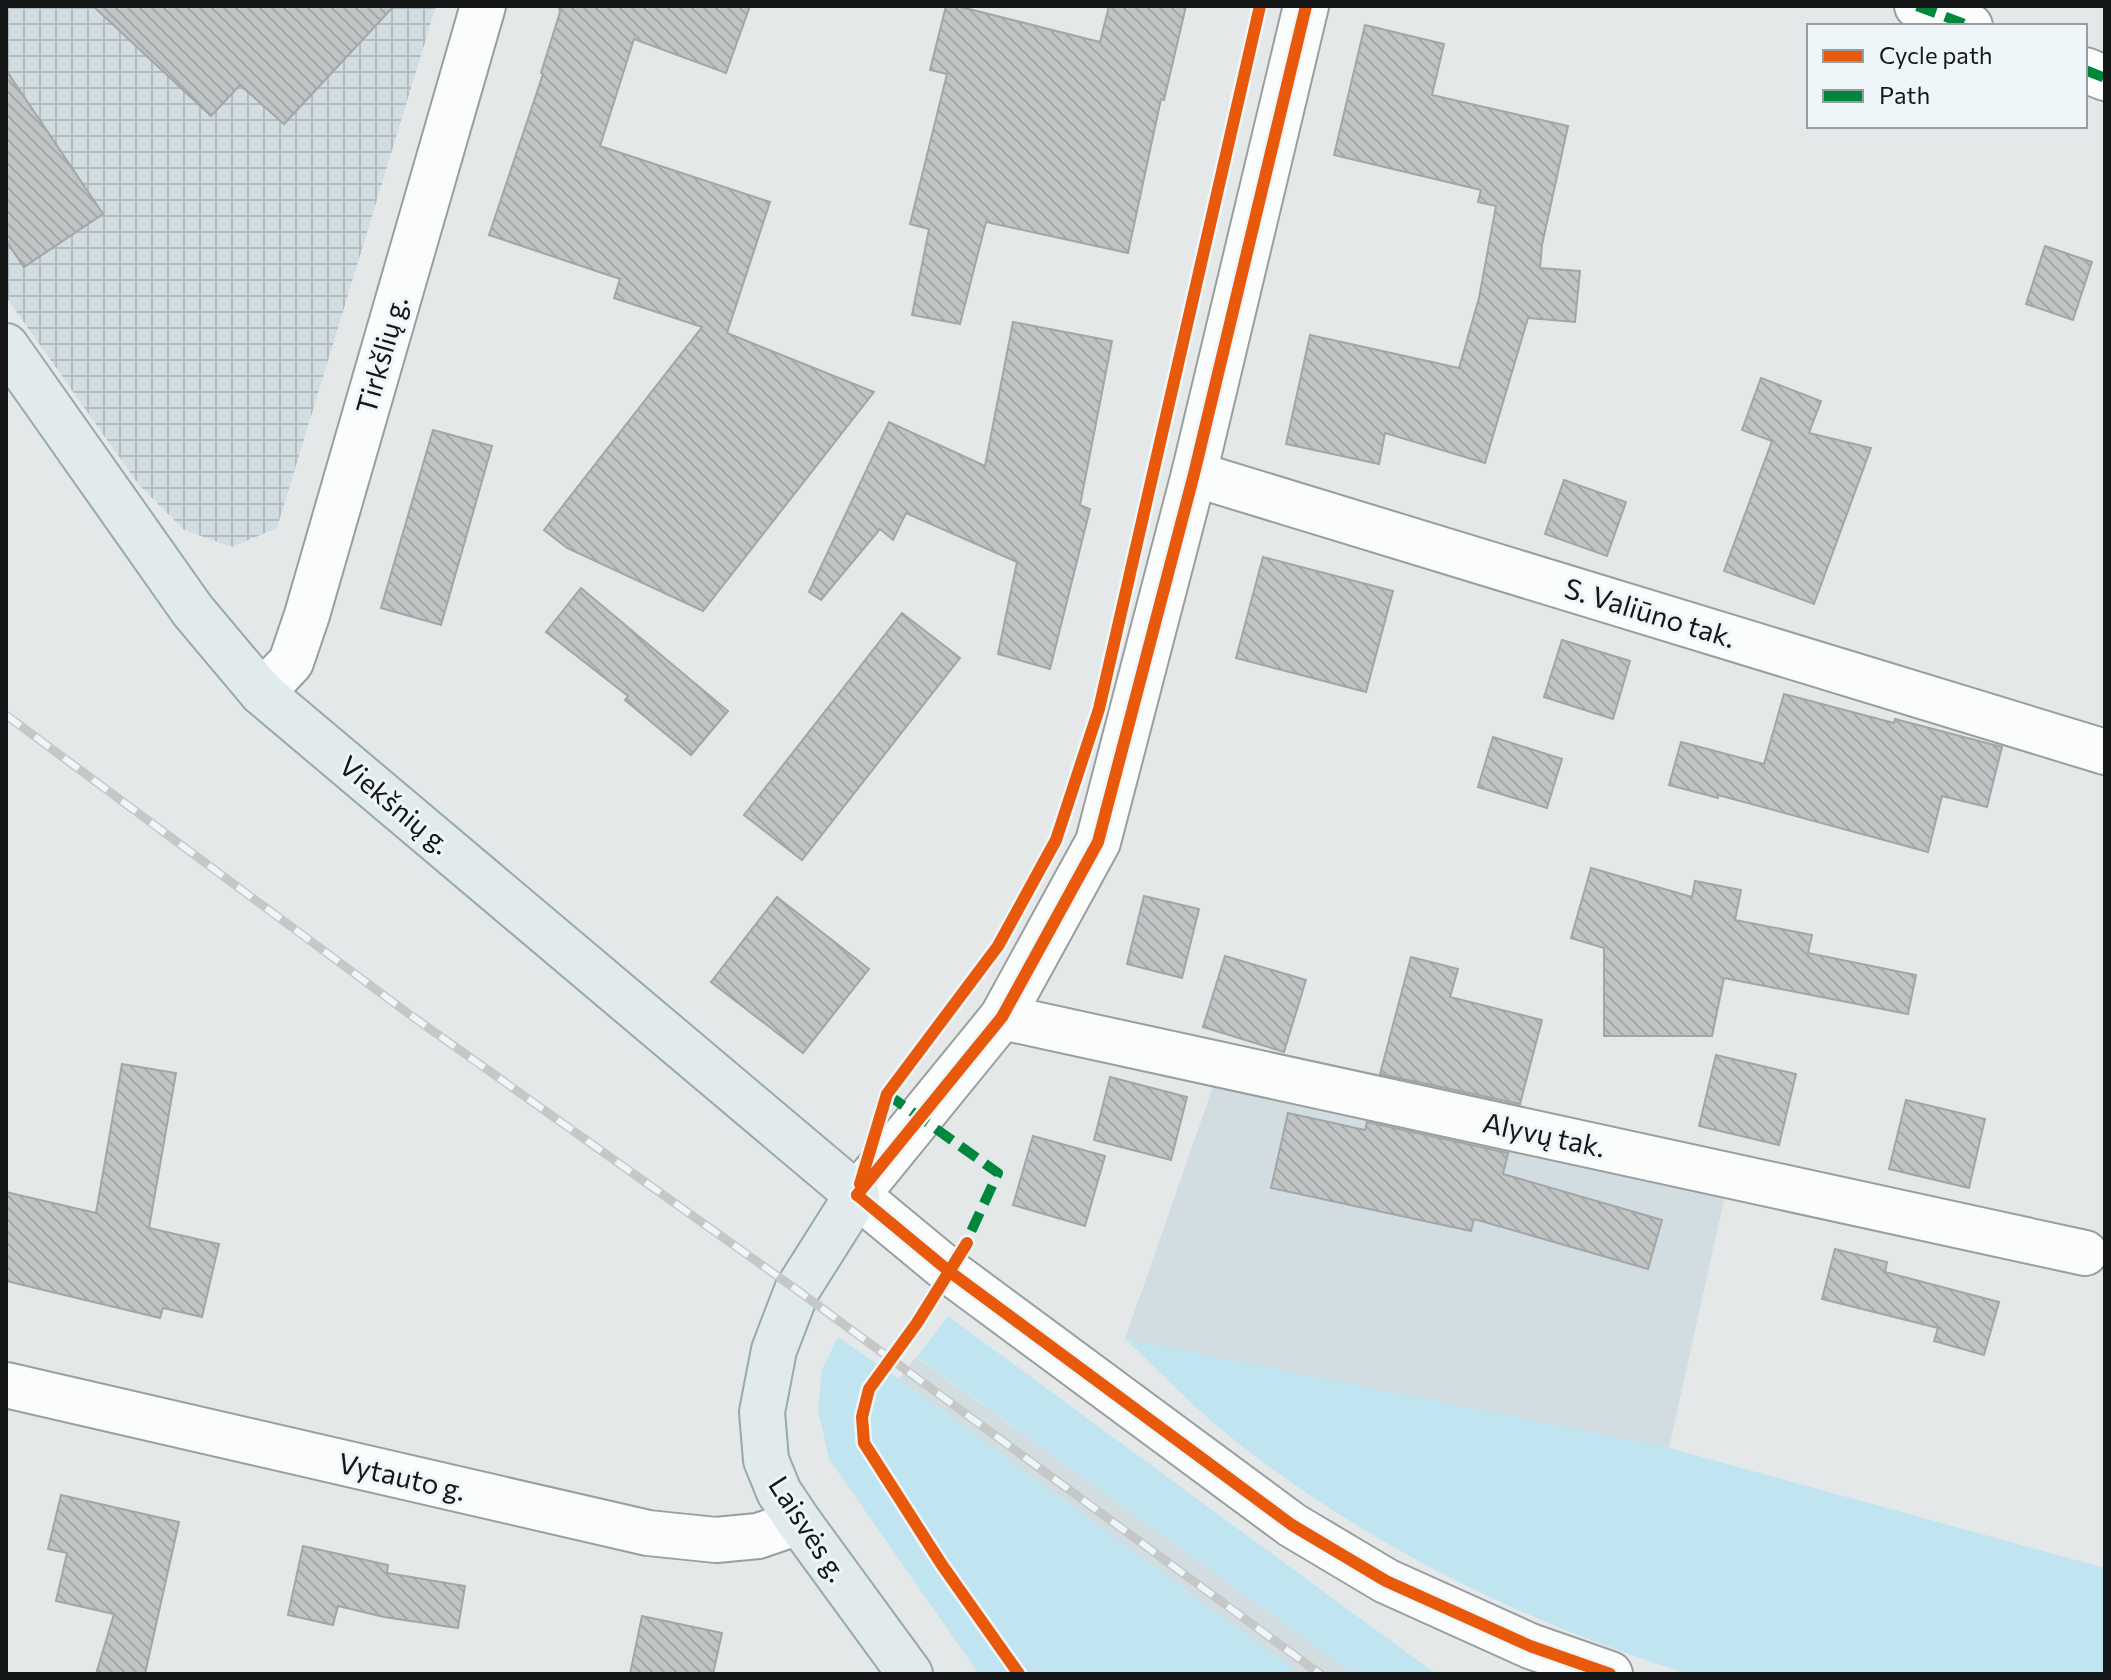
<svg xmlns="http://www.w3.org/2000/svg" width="2111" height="1680" font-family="Commissioner,sans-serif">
  <defs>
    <pattern id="industrial-grid" width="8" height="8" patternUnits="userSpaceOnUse" patternTransform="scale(2)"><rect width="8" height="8" fill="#d2dde1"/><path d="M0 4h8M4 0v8" fill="none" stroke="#b3bdc0"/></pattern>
    <pattern id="building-back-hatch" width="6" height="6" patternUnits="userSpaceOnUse" patternTransform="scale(2)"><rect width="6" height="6" fill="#c1c4c5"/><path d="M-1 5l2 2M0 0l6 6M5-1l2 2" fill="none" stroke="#a5a8a8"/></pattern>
  </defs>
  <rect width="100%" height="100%" fill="#e4e8e9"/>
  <g fill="#d2dde1">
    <path d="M 1215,1081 L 1725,1195 L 1669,1448 L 1125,1339 Z"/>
    <path d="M 916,1357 L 1354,1674 L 1300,1674 L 899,1379 Z"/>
  </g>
  <path fill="url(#industrial-grid)" d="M 6,6 L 436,6 L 277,528 L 232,547 L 184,530 L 139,485 L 6,297 Z"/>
  <g fill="#c0e5f1">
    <path d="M 948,1316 L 1436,1674 L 1354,1674 L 917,1357 Z"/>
    <path d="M 838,1337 L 899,1379 L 1300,1674 L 979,1674 L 829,1459 L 818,1410 L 822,1370 Z"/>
    <path d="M 1125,1339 L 1669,1448 L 2105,1568 L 2105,1674 L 1688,1674 C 1520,1620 1377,1551 1237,1442 C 1197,1412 1162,1373 1125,1339 Z"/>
  </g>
  <g fill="url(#building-back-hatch)" stroke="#a3a6a7" stroke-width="2">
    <path d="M 93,6 L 394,6 L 284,124 L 240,85 L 211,116 Z"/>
    <path d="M 559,6 L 750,6 L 726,73 L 634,39 L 600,146 L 770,202 L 727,333 L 874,392 L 703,611 L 567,548 L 544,530 L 702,327 L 614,298 L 620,279 L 489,235 L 543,74 L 541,73 L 560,12 Z"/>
    <path d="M 946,6 L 957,6 L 1100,42 L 1109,6 L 1186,6 L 1164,100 L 1161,99 L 1128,253 L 986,222 L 960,324 L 912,315 L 929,229 L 910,224 L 947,74 L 930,70 Z"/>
    <path d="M 1365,25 L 1444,44 L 1432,95 L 1568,126 L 1542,245 L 1540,268 L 1580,271 L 1575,322 L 1528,318 L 1485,463 L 1385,433 L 1379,464 L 1286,444 L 1310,335 L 1459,368 L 1479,298 L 1496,206 L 1478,202 L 1481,190 L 1334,155 Z"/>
    <path d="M 6,70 L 103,214 L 24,267 L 6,241 Z"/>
    <path d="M 2045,246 L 2092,262 L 2073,320 L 2026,304 Z"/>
    <path d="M 1013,322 L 1112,341 L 1080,505 L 1090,509 L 1050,669 L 998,654 L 1017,562 L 906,513 L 893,540 L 880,529 L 821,600 L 809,592 L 889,422 L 985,466 Z"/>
    <path d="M 1761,378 L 1821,401 L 1809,433 L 1871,448 L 1814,604 L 1724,571 L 1772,441 L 1742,430 Z"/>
    <path d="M 433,430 L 492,446 L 441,625 L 381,608 Z"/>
    <path d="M 1564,480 L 1626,502 L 1607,556 L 1545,534 Z"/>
    <path d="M 1263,557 L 1393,591 L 1366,692 L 1236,658 Z"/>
    <path d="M 581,588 L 728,711 L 691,755 L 625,700 L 628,696 L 546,632 Z"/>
    <path d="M 902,613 L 960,658 L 802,860 L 744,815 Z"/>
    <path d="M 1562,640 L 1630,661 L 1613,719 L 1544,697 Z"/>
    <path d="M 1784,694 L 1894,723 L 1895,719 L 2002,747 L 1987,807 L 1942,796 L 1928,852 L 1718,795 L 1718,798 L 1669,785 L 1681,742 L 1764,764 Z"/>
    <path d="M 1493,737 L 1562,759 L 1547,808 L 1478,787 Z"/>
    <path d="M 1591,868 L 1692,897 L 1695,881 L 1741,890 L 1735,920 L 1812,935 L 1808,953 L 1916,975 L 1908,1014 L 1724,978 L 1712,1036 L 1604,1036 L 1604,948 L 1571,938 Z"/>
    <path d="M 1144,896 L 1199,909 L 1182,978 L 1127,964 Z"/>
    <path d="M 777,897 L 869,969 L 803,1053 L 711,982 Z"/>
    <path d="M 1225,956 L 1306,980 L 1284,1052 L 1203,1027 Z"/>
    <path d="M 1411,957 L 1458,969 L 1450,997 L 1542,1020 L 1520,1104 L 1380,1074 Z"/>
    <path d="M 1716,1055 L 1796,1074 L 1779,1145 L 1699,1126 Z"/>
    <path d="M 122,1064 L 176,1073 L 149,1228 L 219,1244 L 202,1317 L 163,1308 L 160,1318 L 6,1281 L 6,1192 L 96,1213 Z"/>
    <path d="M 1110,1077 L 1187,1097 L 1171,1160 L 1094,1140 Z"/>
    <path d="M 1906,1100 L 1985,1119 L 1969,1188 L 1889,1169 Z"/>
    <path d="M 1288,1113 L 1365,1130 L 1367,1122 L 1508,1153 L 1503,1174 L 1662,1220 L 1648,1269 L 1474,1219 L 1471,1231 L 1271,1188 Z"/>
    <path d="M 1033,1136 L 1105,1156 L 1085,1226 L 1013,1205 Z"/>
    <path d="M 1835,1249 L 1887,1262 L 1885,1272 L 1999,1302 L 1984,1355 L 1934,1341 L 1938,1328 L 1822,1299 Z"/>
    <path d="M 61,1495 L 179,1522 L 145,1674 L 96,1674 L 114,1614 L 56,1601 L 67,1553 L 48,1549 Z"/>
    <path d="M 303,1546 L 388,1565 L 387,1573 L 465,1586 L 458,1628 L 384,1617 L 338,1606 L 333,1625 L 288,1615 Z"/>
    <path d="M 642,1616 L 722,1633 L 713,1674 L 630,1674 Z"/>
  </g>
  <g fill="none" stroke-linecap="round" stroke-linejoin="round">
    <defs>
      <g id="minor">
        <path d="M 1306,6 L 1194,474 L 1098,842 L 1002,1017 L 857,1195 L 950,1272 L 1292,1525 L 1386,1581 L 1530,1646 L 1610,1674"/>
        <path d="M 1917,6 L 1970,26"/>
        <path d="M 2085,70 L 2105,78"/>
        <path d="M 1194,474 L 2105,752"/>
        <path d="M 262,693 L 291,662 L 307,615 L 483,6"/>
        <path d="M 1002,1017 L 2085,1253"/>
        <path d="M 6,1385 L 648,1533 L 716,1540 L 758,1536 L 799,1522"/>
      </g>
      <path id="primary" d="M 6,346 L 193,611 L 262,693 L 857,1195 L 797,1290 L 774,1350 L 762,1412 L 766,1460 L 779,1492 L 799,1522 L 910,1674"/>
    </defs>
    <use href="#minor" stroke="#9b9e9f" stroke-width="48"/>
    <use href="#primary" stroke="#97a9ae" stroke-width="48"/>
    <use href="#minor" stroke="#fbfcfc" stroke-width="44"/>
    <use href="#primary" stroke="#e1eaec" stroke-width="44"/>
    <defs>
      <path id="rail" d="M 6,715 L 409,1014 L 797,1290 L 1320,1674"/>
    </defs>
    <use href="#rail" stroke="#c6c8c8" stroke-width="9"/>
    <use href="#rail" stroke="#eef6f9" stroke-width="6" stroke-dasharray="18" stroke-linecap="butt"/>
    <g stroke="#00873e" stroke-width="10" stroke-dasharray="20 10" stroke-linecap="butt">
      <path d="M 1917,6 L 1970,26"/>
      <path d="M 2085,70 L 2105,78"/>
      <path d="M 887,1094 L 998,1173 L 964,1247"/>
    </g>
    <defs>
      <g id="cycleway">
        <path d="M 860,1184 L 887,1094 L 998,946 L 1056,840 L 1099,709 L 1260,6"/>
        <path d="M 857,1195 L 1002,1017 L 1098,842 L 1194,474 L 1306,6"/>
        <path d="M 857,1195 L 950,1272 L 1292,1525 L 1386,1581 L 1530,1646 L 1610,1674"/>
        <path d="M 967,1243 L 917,1323 L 869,1389 L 862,1417 L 864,1443 L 942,1565 L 1019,1674"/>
      </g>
    </defs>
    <use href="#cycleway" stroke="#eef6f9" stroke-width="17"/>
    <use href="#cycleway" stroke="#e8590c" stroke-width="12"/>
  </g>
  <g text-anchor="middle" stroke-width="6" stroke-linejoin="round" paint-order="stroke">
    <g font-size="28" fill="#141617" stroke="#eef6f9">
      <text transform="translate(382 355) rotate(-74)" y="10">Tirkšlių g.</text>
      <text transform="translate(1650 613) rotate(17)" y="10">S. Valiūno tak.</text>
      <text transform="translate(395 805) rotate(40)" y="10">Viekšnių g.</text>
      <text transform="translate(1544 1135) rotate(12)" y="10">Alyvų tak.</text>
      <text transform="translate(402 1477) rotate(13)" y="10">Vytauto g.</text>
      <text transform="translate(808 1529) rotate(57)" y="10">Laisvės g.</text>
    </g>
  </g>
  <rect width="2111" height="1680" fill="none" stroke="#141617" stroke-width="16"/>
  <rect x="1807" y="24" width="280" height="104" fill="#eef6f9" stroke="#979c9f" stroke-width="2"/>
  <rect x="1823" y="50" width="40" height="12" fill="#e8590c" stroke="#979c9f" stroke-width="2"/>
  <text x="1879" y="64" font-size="24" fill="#141617">Cycle path</text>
  <rect x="1823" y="90" width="40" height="12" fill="#00873e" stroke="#979c9f" stroke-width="2"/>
  <text x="1879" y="104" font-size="24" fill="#141617">Path</text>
</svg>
